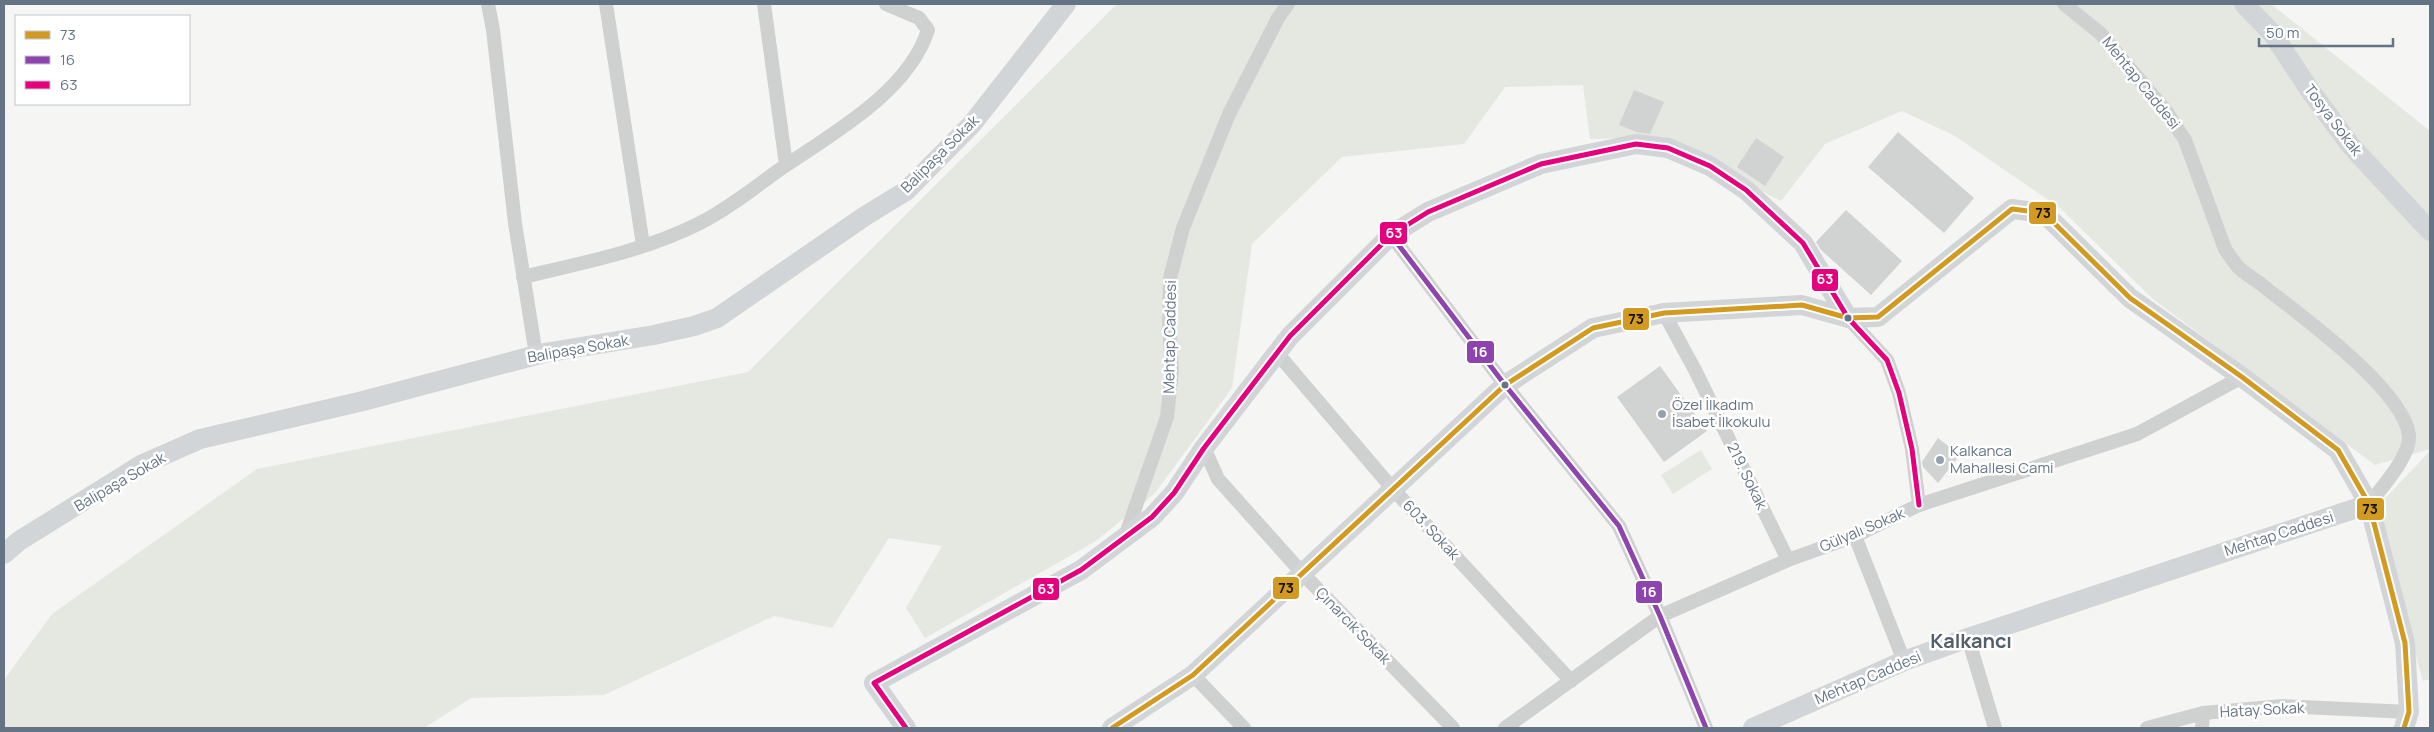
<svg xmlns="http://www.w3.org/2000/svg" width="2434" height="732" font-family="Manrope,sans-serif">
  <rect width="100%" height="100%" fill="#f5f5f3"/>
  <g fill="#e4e8e1">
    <path d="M 1117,4 L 2271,4 L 2430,131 L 2430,449 L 2375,465 L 2153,299 L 2060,208 L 1955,136 L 1902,111 L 1825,144 L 1781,201 L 1658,137 L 1590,139 L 1583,85 L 1505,87 L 1464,144 L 1342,157 L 1252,244 L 1232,388 L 1155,493 L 1096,541 L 925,638 L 906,608 L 942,546 L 889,538 L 832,628 L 774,616 L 604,695 L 471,698 L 424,728 L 4,728 L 4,680 L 52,614 L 257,469 L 748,372 Z"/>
    <path d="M 1701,450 L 1712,469 L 1673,494 L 1661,475 Z"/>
    <path d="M 2430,451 L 2430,679 L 2423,681 L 2385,547 L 2379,505 Z"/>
  </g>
  <g fill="#d1d2d2">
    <path d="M 1634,90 L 1664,102 L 1650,134 L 1637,132 L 1619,125 Z"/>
    <path d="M 1898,132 L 1974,198 L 1944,233 L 1868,167 Z"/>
    <path d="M 1756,138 L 1784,157 L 1765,186 L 1737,167 Z"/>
    <path d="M 1846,210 L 1902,261 L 1871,295 L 1821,250 L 1816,242 Z"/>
    <path d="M 1660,366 L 1707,431 L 1664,462 L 1617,397 Z"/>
    <path d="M 1938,438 L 1960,455 L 1938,483 L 1923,467 L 1922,462 Z"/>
  </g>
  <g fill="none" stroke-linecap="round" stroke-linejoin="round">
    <g stroke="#cfd0d0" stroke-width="14">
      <path d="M 488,4 L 493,30 L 515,223 L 536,355"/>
      <path d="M 606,4 L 643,245"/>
      <path d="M 764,4 L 786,165"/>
      <path d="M 2064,4 L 2100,33 L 2166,111 L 2185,140 L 2225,249 L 2237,266 C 2246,275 2257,280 2267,289 C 2303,317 2403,390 2409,435 C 2411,456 2381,488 2369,504"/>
      <path d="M 1391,235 L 1505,385 L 1619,526 L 1660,616 L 1706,728"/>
      <path d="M 523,277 C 582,263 645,251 700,223 C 728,209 754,188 779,170 C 830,135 908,93 928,30 L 919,18 L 886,4"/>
      <path d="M 1664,313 L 1695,370 L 1788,560"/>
      <path d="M 1848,318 L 1887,360 L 1899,393 L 1912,449 L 1919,505"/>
      <path d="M 1277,353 L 1392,488 L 1571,681"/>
      <path d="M 1204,448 L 1218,479 L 1303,574 L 1453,728"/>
      <path d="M 1855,536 L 1904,661"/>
      <path d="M 1125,537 L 1167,417 L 1172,370 L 1169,324 L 1170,278 L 1183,228 L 1229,114 L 1278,18 L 1288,4"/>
      <path d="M 1968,638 L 1995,728"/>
      <path d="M 1193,675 L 1244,728"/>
      <path d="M 1505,728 L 1660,616 L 1788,560 L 1855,536 L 1919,505 L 2137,434 L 2242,377"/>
      <path d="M 2147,728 L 2203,713 L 2283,706 L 2409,712"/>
      <path d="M 2202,728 L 2203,713"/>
    </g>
    <g stroke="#d2d5d7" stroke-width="20">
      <path d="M 2244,4 L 2272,33 L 2311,92 L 2352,147 L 2430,231"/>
      <path d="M 4,554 L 19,541 L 141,465 L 200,439 L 363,401 L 544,353 L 654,335 L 694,326 L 717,318 L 865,216 L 906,191 L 972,124 L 1066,4"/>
      <path d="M 906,728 L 874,683 L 1081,570 L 1152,517 L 1174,493 L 1204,448 L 1290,336 L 1391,235 L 1428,212 L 1541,164 L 1636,144 L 1668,148 L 1710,166 L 1746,190 L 1803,243 L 1848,318"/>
      <path d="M 1112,728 L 1193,675 L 1505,385 L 1593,328 L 1664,313 L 1802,305 L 1848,318 L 1878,317 L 2012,209 L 2044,213 L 2130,298 L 2242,377 L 2338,450 L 2369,504 L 2405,643 L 2409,712 L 2404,728"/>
      <path d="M 1753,728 L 1904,661 L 1968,638 L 2369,504"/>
    </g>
    <defs>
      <path id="bus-1" d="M 1112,728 L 1193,675 L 1505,385 L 1593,328 L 1664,313 L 1802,305 L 1848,318 L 1878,317 L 2012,209 L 2044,213 L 2130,298 L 2242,377 L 2338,450 L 2369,504 L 2405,643 L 2409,712 L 2404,728"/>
      <path id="bus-2" d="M 1391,235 L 1505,385 L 1619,526 L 1660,616 L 1706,728"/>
      <path id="bus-3" d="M 906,728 L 874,683 L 1081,570 L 1152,517 L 1174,493 L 1204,448 L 1290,336 L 1391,235 L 1428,212 L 1541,164 L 1636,144 L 1668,148 L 1710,166 L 1746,190 L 1803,243 L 1848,318 L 1887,360 L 1899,393 L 1912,449 L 1919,505"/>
    </defs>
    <use href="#bus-1" stroke="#fff" stroke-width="9"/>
    <use href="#bus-2" stroke="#fff" stroke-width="9"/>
    <use href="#bus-3" stroke="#fff" stroke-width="9"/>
    <use href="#bus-1" stroke="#d29a21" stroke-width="5"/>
    <use href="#bus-2" stroke="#8e44ad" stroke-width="5"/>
    <use href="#bus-3" stroke="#e5007d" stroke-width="5"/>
  </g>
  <g fill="#647485" stroke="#fff" stroke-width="2">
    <circle cx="1848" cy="318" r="4.5"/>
    <circle cx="1505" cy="385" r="4.5"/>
  </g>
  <g fill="#97a1ac" stroke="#fff" stroke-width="2">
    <circle cx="1662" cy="414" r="5"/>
    <circle cx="1940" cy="460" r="5"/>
  </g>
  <g text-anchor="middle" stroke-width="5" stroke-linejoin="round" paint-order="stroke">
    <g font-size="15" fill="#647485" stroke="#fff">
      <text transform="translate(2141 83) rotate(51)" y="5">Mehtap Caddesi</text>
      <text transform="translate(2333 120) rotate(53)" y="5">Tosya Sokak</text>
      <text transform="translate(940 154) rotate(-45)" y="5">Balipaşa Sokak</text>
      <text transform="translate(1170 337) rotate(-89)" y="5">Mehtap Caddesi</text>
      <text transform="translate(578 349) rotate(-10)" y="5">Balipaşa Sokak</text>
      <text transform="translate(1747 476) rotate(64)" y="5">219. Sokak</text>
      <text transform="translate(120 482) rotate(-30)" y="5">Balipaşa Sokak</text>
      <text transform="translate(1431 530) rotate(47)" y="5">603. Sokak</text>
      <text transform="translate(1862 530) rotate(-23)" y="5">Gülyalı Sokak</text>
      <text transform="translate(2279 534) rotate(-18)" y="5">Mehtap Caddesi</text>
      <text transform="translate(1353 626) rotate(46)" y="5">Çınarcık Sokak</text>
      <text transform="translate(1868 678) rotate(-23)" y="5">Mehtap Caddesi</text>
      <text transform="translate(2262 710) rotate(-3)" y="5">Hatay Sokak</text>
    </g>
    <g font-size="15" fill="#647485" stroke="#fff" text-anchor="start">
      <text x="1672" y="410">Özel İlkadım<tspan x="1672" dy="17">İsabet İlkokulu</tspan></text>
      <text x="1950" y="456">Kalkanca<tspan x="1950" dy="17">Mahallesi Cami</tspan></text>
    </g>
    <g font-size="20" font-weight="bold" fill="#525e6a" stroke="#fff">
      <text x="1971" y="648">Kalkancı</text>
    </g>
  </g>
  <g stroke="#fff" stroke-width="2">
    <rect x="2028" y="201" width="29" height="24" rx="5" fill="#d29a21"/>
    <rect x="1379" y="221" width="29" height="24" rx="5" fill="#e5007d"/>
    <rect x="1811" y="268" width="28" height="24" rx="5" fill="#e5007d"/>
    <rect x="1622" y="307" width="28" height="24" rx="5" fill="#d29a21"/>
    <rect x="1466" y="340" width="29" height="24" rx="5" fill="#8e44ad"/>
    <rect x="2356" y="497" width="29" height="24" rx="5" fill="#d29a21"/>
    <rect x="1272" y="576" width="28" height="24" rx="5" fill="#d29a21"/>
    <rect x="1032" y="577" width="28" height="24" rx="5" fill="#e5007d"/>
    <rect x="1635" y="580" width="28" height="24" rx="5" fill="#8e44ad"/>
  </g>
  <g font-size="14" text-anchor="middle" font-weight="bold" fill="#fff">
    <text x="1394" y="238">63</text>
    <text x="1825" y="284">63</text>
    <text x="1480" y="357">16</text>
    <text x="1046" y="594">63</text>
    <text x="1649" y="597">16</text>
  </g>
  <g font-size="14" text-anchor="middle" font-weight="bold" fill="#111">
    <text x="2043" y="218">73</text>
    <text x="1636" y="324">73</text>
    <text x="2370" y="514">73</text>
    <text x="1286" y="593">73</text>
  </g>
  <rect width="2434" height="732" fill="none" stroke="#647485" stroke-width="10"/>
  <rect x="15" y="15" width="175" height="90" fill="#ffffff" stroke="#c1c7ce"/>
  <rect x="25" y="31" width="25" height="8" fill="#d29a21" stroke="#c1c7ce"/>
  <text x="60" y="40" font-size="15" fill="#647485">73</text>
  <rect x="25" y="56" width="25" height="8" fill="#8e44ad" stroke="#c1c7ce"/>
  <text x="60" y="65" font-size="15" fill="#647485">16</text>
  <rect x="25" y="81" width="25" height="8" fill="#e5007d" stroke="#c1c7ce"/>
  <text x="60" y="90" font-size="15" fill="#647485">63</text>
  <path d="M2259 38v8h134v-8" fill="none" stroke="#647485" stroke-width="2.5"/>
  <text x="2266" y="38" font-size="15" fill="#647485" stroke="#ffffff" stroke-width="4" paint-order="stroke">50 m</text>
</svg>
